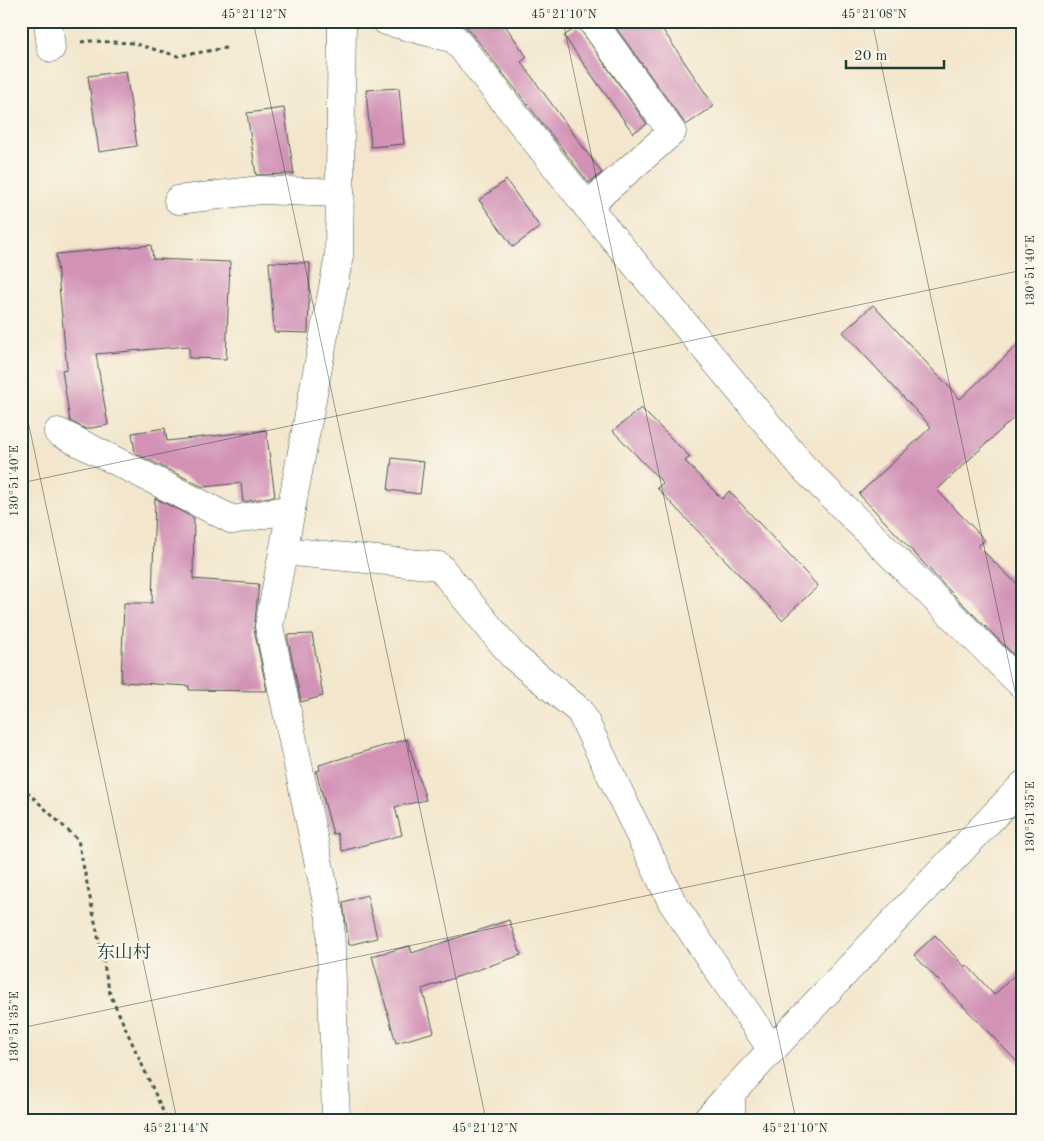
<svg xmlns="http://www.w3.org/2000/svg" width="1044" height="1141" font-family="'Old Standard TT','Noto Serif SC',serif">
  <rect width="100%" height="100%" fill="#fbf7ec"/>
  <filter id="ink" filterUnits="userSpaceOnUse"><feTurbulence type="fractalNoise" baseFrequency=".02" numOctaves="2"/><feDisplacementMap in="SourceGraphic" scale="10" xChannelSelector="R" yChannelSelector="G"/><feConvolveMatrix kernelMatrix="1 2 1 2 8 2 1 2 1" color-interpolation-filters="sRGB"/></filter>
  <filter id="wash" filterUnits="userSpaceOnUse"><feTurbulence type="fractalNoise" baseFrequency=".0096" numOctaves="4" result="noise"/><feDisplacementMap in="SourceGraphic" scale="20" xChannelSelector="R" yChannelSelector="G"/><feGaussianBlur stdDeviation="1.12" result="paint"/><feColorMatrix in="noise" values="0 0 0 0 0 0 0 0 0 0 0 0 0 0 0 0 0 1.4 0 .05"/><feComposite in="paint" operator="in"/></filter>
  <g filter="url(#wash)">
    <rect width="100%" height="100%" fill="#f3e6cc"/>
    <g id="blocks">
      <g fill="#d192b6">
        <path d="M 462,21 L 502,21 L 527,57 L 521,62 L 602,173 L 589,183 Z"/>
        <path d="M 611,21 L 657,21 L 714,106 L 686,125 Z"/>
        <path d="M 578,26 L 647,124 L 633,133 L 564,36 Z"/>
        <path d="M 126,71 L 137,146 L 99,152 L 88,76 Z"/>
        <path d="M 399,88 L 404,144 L 371,147 L 366,90 Z"/>
        <path d="M 284,108 L 294,174 L 256,175 L 247,113 Z"/>
        <path d="M 506,180 L 540,227 L 513,247 L 479,200 Z"/>
        <path d="M 151,245 L 153,259 L 230,262 L 226,359 L 189,358 L 189,346 L 96,354 L 108,425 L 86,429 L 70,421 L 62,370 L 67,369 L 56,254 Z"/>
        <path d="M 269,262 L 310,263 L 308,333 L 274,332 Z"/>
        <path d="M 873,305 L 960,399 L 1023,340 L 1023,409 L 937,490 L 985,540 L 978,546 L 1023,590 L 1023,664 L 944,585 L 859,494 L 931,427 L 843,332 Z"/>
        <path d="M 641,408 L 690,457 L 685,461 L 722,499 L 729,491 L 818,586 L 782,620 L 657,488 L 663,483 L 613,431 Z"/>
        <path d="M 165,428 L 167,441 L 266,430 L 275,496 L 243,502 L 241,483 L 203,487 L 135,453 L 132,433 Z"/>
        <path d="M 392,458 L 424,462 L 420,494 L 388,490 Z"/>
        <path d="M 155,498 L 194,518 L 193,579 L 259,584 L 254,629 L 267,691 L 189,690 L 189,686 L 121,682 L 124,603 L 152,603 Z"/>
        <path d="M 312,634 L 323,696 L 301,702 L 287,635 Z"/>
        <path d="M 407,739 L 426,800 L 395,807 L 402,835 L 342,851 L 337,833 L 333,834 L 316,771 L 320,770 L 319,765 Z"/>
        <path d="M 367,895 L 377,938 L 349,945 L 343,902 Z"/>
        <path d="M 509,920 L 521,955 L 422,989 L 434,1032 L 396,1043 L 372,956 L 410,946 L 412,953 Z"/>
        <path d="M 935,935 L 965,967 L 967,965 L 994,995 L 1023,967 L 1023,1068 L 914,955 Z"/>
      </g>
    </g>
  </g>
  <g filter="url(#ink)">
    <use href="#blocks" fill-opacity="0" stroke="#3f564b" stroke-width="1"/>
    <g fill="none" stroke-linecap="round" stroke-linejoin="round">
      <defs>
        <g id="minor">
          <path d="M 48,21 L 51,48"/>
          <path d="M 386,21 L 455,39 L 587,206 L 803,467 L 1023,686"/>
          <path d="M 178,200 L 260,190 L 340,193"/>
          <path d="M 587,206 L 672,132 L 592,21"/>
          <path d="M 58,432 L 233,520 L 291,509"/>
          <path d="M 283,551 L 439,566 L 514,657 L 580,711 L 672,902 L 772,1050"/>
          <path d="M 336,1120 L 330,917 L 269,626 L 339,256 L 342,21"/>
          <path d="M 707,1120 L 731,1093"/>
          <path d="M 731,1120 L 731,1093 L 1023,785"/>
        </g>
      </defs>
      <use href="#minor" stroke="#3f564b" stroke-width="29"/>
      <g stroke="#3f564b" stroke-width="3" stroke-dasharray="4 4" stroke-linecap="butt">
        <path d="M 81,42 L 91,41 L 132,43 L 178,56 L 226,48"/>
        <path d="M 21,786 L 78,840 L 110,994 L 167,1120"/>
      </g>
      <use href="#minor" stroke="#fff" stroke-width="28"/>
    </g>
  </g>
  <path fill="none" stroke="#1f3d34" stroke-width="1" stroke-opacity="0.45" d="M 253,21 L 486,1120M 563,21 L 796,1120M 872,21 L 1023,729M 21,388 L 177,1120M 21,483 L 1023,270M 21,1028 L 1023,816"/>
  <g text-anchor="middle" stroke-width="4.5" stroke-linejoin="round" paint-order="stroke">
    <g font-size="18" fill="#1f3d34" stroke="#fbf7ec">
      <text x="124" y="958">东山村</text>
    </g>
  </g>
  <rect width="1044" height="1141" fill="none" stroke="#fbf7ec" stroke-width="55"/>
  <path d="M846 60v8h98v-8" fill="none" stroke="#1f3d34" stroke-width="2.5"/>
  <text x="854" y="60" font-size="15" fill="#1f3d34" stroke="#fbf7ec" stroke-width="4" paint-order="stroke">20 m</text>
  <rect x="28" y="28" width="988" height="1086" fill="none" stroke="#1f3d34" stroke-width="2"/>
  <g font-size="12" text-anchor="middle" fill="#1f3d34">
    <text x="254" y="18">45°21'12"N</text>
    <text x="564" y="18">45°21'10"N</text>
    <text x="874" y="18">45°21'08"N</text>
    <text transform="translate(1030 271) rotate(-90)" y="4">130°51'40"E</text>
    <text transform="translate(14 481) rotate(-90)" y="4">130°51'40"E</text>
    <text transform="translate(1030 817) rotate(-90)" y="4">130°51'35"E</text>
    <text transform="translate(14 1027) rotate(-90)" y="4">130°51'35"E</text>
    <text x="176" y="1132">45°21'14"N</text>
    <text x="485" y="1132">45°21'12"N</text>
    <text x="795" y="1132">45°21'10"N</text>
  </g>
</svg>
